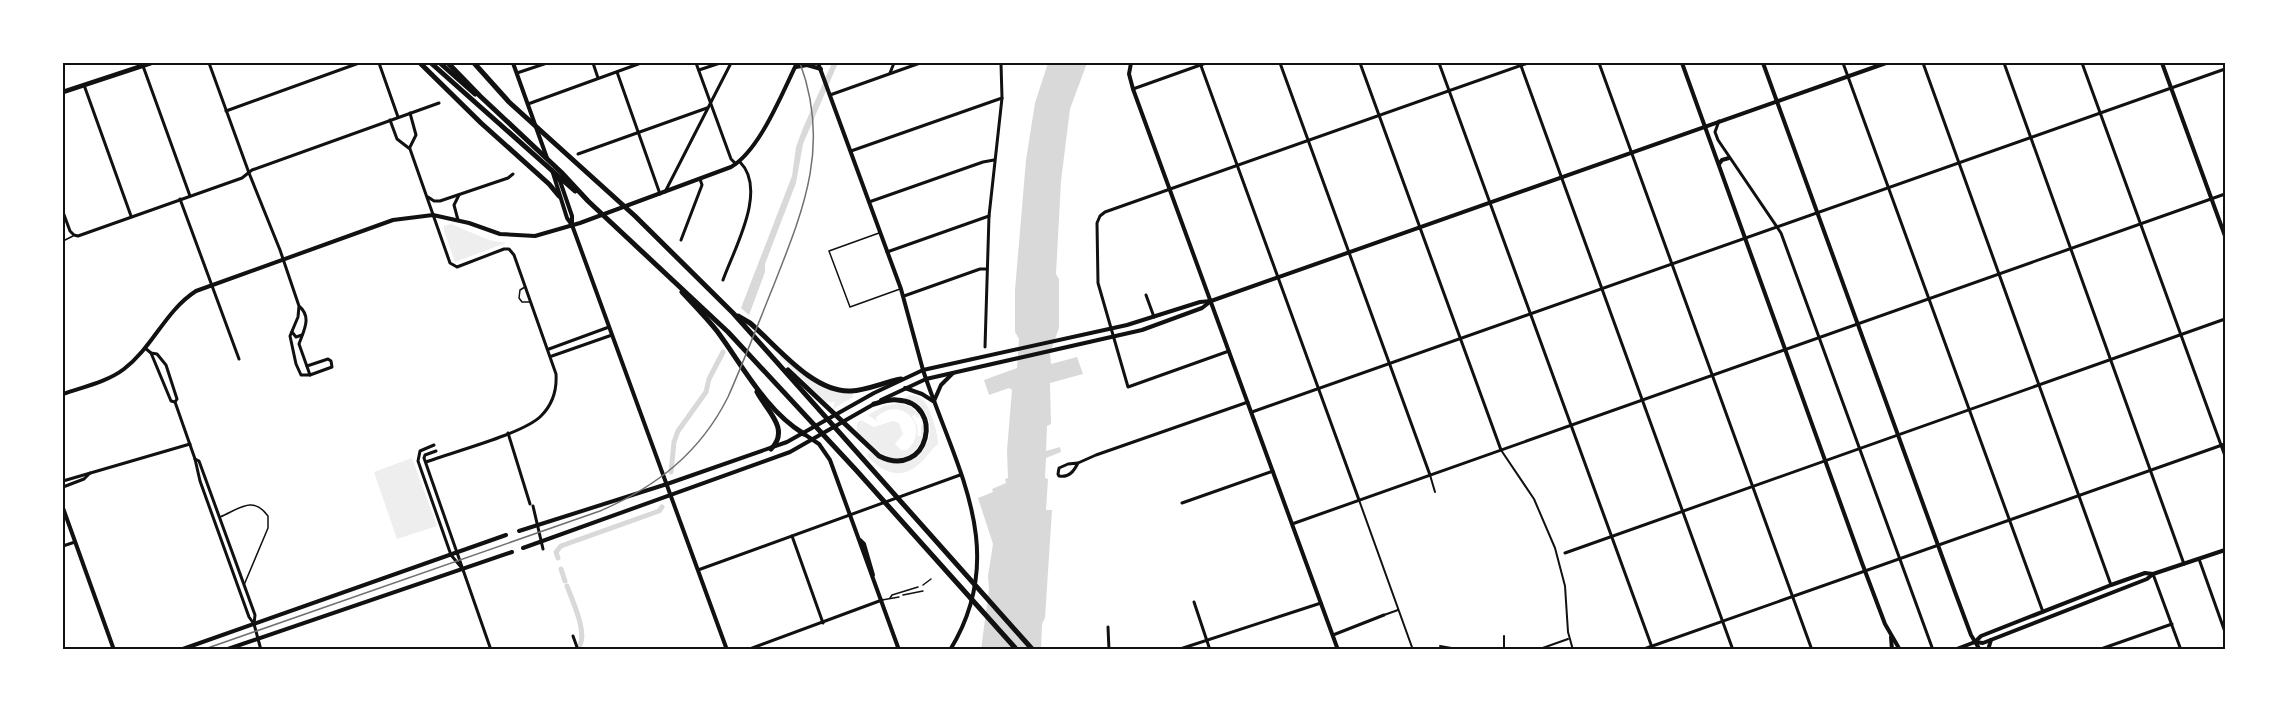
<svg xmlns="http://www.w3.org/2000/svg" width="2288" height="713" font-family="'Times New Roman',serif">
  <rect width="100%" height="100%" fill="#fff"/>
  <g fill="#eee">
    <path d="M 451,224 L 489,240 L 506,243 L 455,262 L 444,231 L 444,226 Z"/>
    <path d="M 782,355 C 804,374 822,394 853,393 L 853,397 L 833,409 L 835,402 L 826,402 L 780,357 Z"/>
    <path d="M 909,395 C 914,395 919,396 922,399 C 929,403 939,436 938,444 C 930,450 926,459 918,465 C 899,481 881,471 867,456 L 870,452 C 921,492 957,412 904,398 Z"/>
    <path d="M 900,403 L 913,408 L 920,415 L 917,418 L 915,414 L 912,416 L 917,426 L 918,436 L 921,436 L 921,425 L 924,424 C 924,447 908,466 883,455 C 873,450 865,440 857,433 L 857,423 L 861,420 L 874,427 L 893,421 L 899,423 L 903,434 L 895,444 L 901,450 L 907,450 C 932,428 901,393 876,418 L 877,421 L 868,415 L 884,406 Z"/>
    <path d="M 412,458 L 437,526 L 397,539 L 374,472 Z"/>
  </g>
  <g fill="#d9d9d9">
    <path d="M 832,63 L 838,63 L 803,144 L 796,183 L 765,264 L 765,272 L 749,315 L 741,308 L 792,176 L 796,147 L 803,128 Z"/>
    <path d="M 1048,63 L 1087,63 L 1070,109 L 1061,181 L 1056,274 L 1059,279 L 1059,328 L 1050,353 L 1051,364 L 1077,357 L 1083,374 L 1050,383 L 1051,424 L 1047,426 L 1046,451 L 1060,447 L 1061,452 L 1046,458 L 1045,478 L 1048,479 L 1046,510 L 1052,510 L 1045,618 L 1042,624 L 1041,650 L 981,650 L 989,589 L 988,576 L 993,544 L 978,498 L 993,492 L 992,489 L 1006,483 L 1005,479 L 1008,478 L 1007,450 L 1012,390 L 1009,388 L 989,395 L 984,380 L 1017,368 L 1019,339 L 1015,332 L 1015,290 L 1026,160 L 1035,103 Z"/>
  </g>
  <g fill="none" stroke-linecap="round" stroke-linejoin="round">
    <g stroke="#d9d9d9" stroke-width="5">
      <path d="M 671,472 L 674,442 L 678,431 L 706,392 L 709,379 L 723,352"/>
      <path d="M 558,558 L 556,552 L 561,546 L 659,511 L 662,507"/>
      <path d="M 561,569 L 565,581"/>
      <path d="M 567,586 C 572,600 587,631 580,645"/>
    </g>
    <g stroke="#111" stroke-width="1.5">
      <path d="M 879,233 L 829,251 L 850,307 L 900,289"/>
      <path d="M 63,241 L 73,236"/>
      <path d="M 525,287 L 520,290 L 519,298 L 522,302 L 530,302"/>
      <path d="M 220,517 C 239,509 253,495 268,516 L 268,528 L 244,585"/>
      <path d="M 923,585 L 931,579"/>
      <path d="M 903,595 L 923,591"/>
      <path d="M 890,598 L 892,595 L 918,587"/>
      <path d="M 882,600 L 899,597"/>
    </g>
    <g stroke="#111" stroke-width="2">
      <path d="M 1501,450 L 1534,499 L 1555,548 L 1565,586 L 1568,632 L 1573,650"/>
      <path d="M 1430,475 L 1435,492"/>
      <path d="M 1359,500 L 1413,650"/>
      <path d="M 1384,615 L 1398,610"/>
      <path d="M 1440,646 L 1463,650"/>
      <path d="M 1504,650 L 1504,636"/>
      <path d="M 1537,650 L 1568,639"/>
    </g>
    <g stroke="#111" stroke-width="3">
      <path d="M 209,63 L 249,173 L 280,250 L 299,306 C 312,317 304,330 299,344 L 310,375 L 301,375 L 296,364 L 290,336 L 298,317 L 299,306"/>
      <path d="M 379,63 L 398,117"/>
      <path d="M 593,63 L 598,78"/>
      <path d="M 696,63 L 731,159 L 736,164"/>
      <path d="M 1200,63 L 1359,500"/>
      <path d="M 1280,63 L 1430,475"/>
      <path d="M 1360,63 L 1501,450"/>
      <path d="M 1439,63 L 1653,650"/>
      <path d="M 1520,63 L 1733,650"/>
      <path d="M 1599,63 L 1812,650"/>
      <path d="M 1843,63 L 2043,612"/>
      <path d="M 1923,63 L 2111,585"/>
      <path d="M 2004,63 L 2184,564"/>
      <path d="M 2082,63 L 2225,456"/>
      <path d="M 143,66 L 190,196"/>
      <path d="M 699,70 L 720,63"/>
      <path d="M 617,72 L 660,194"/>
      <path d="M 517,73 L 547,63"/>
      <path d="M 890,73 L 894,63"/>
      <path d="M 84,85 L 131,216"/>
      <path d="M 1133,89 L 1206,63"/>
      <path d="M 830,95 L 920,63"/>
      <path d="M 528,104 L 641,63"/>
      <path d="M 226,111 L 359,63"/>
      <path d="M 410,113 L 416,135 L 410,147"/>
      <path d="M 390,120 L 397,139 L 410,149 L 450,263 L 457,267 L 504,249 L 509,249 L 514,255 L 556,374 C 557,390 553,404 541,416 C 523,434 452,452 426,462"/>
      <path d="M 1719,121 L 1715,132 L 1718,140 L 1781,233 L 1933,650"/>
      <path d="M 851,151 L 1002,98"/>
      <path d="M 578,154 L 707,108"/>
      <path d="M 665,192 L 731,63"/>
      <path d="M 428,197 L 434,201 L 440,201 L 508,178 L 513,174"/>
      <path d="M 180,199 L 239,359"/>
      <path d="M 869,202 L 983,162 L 994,160"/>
      <path d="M 63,212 L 70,231 L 74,235 L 78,236 L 242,178 L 252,170 L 439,103"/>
      <path d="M 458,220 L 454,205 L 459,195"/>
      <path d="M 681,240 L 702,185 L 700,179"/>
      <path d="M 887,252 L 989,216"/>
      <path d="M 723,280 C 734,249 768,190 740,162"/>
      <path d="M 1146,295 L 1154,317"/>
      <path d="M 904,296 L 980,269 L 987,269"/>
      <path d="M 292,332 L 296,337 L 302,335"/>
      <path d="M 985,347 L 989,216 L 1002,98 L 1001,63"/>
      <path d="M 145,348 L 151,353 L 157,354 L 166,365 L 177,399 L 175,402 L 195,459 L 200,481 L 249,617 L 254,624"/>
      <path d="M 549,349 L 609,327"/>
      <path d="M 1229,351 L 1128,387 L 1098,283 L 1097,223 L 1100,216 L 1105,212 L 1528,63"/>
      <path d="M 151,353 L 171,401 L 175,402"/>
      <path d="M 552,356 L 612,335"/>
      <path d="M 307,366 L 328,359 L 331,361 L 332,367 L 310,375"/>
      <path d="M 1252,412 L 2225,69"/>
      <path d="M 508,433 L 530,504"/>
      <path d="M 434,445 L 420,451 L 418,461 L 451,555 L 461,567"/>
      <path d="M 436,451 L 425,455 L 424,458 L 491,650"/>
      <path d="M 195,459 L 199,461 L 255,615 L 254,624 L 261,650"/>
      <path d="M 1078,463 C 1074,471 1069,478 1059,476 L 1058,474 L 1059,468 L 1068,464 L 1078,463 L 1096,455 L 1248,402"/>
      <path d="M 63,481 L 190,444"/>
      <path d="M 63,487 L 84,479 L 90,473"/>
      <path d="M 1182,503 L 1273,471"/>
      <path d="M 533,506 L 543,549"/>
      <path d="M 1292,524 L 2225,194"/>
      <path d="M 792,536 L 823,623"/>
      <path d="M 63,546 L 75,542"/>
      <path d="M 1565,553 L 2225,319"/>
      <path d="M 2199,559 L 2225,632"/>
      <path d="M 698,570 L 960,475"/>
      <path d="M 2153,574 L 2181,650"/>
      <path d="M 1194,602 L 1210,650"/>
      <path d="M 1108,627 L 1109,650"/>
      <path d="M 1333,635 L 1384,615"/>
      <path d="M 573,636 L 578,650"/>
      <path d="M 747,650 L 882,600"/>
      <path d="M 1177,650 L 1321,603"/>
      <path d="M 1641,650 L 2225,444"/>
      <path d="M 2098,650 L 2172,624"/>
    </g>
    <g stroke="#111" stroke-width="4">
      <path d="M 513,63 L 547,158"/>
      <path d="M 818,63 L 901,289 L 923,370"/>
      <path d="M 2162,63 L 2225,236"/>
      <path d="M 796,67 L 807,65 L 821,69"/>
      <path d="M 552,170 L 567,218 L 572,225"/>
      <path d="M 557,178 L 560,181 L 572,216 L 572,224"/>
      <path d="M 63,394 C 83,387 107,382 124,369 C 153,347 165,311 196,291 L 393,220 L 433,215 L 469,223 L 500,234 L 535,236 L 580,223 L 731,167 C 760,150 782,93 797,63"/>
    </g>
    <g stroke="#111" stroke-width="4">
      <path d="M 1131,63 L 1129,74 L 1133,89 L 1338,650"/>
      <path d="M 1682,63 L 1862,563 L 1885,624 L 1900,650"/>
      <path d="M 1763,63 L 1955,592 L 1971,635 L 1980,650"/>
      <path d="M 1719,164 L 1722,160 L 1729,158"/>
      <path d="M 572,225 L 727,650"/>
      <path d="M 923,370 C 955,467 1011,551 950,650"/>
      <path d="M 905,388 L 922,394 L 933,401"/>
      <path d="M 881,400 L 926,379 L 1142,330 L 1202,308 L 1211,301"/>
      <path d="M 934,401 L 941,385 L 953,373"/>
      <path d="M 804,434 L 819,444 L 830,460 L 899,650"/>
      <path d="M 63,508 L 114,650"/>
      <path d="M 519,531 L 667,484 L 787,442 L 874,393 L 923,370 L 1127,325 L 1200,302 L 1211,301 L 1886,63"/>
      <path d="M 860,540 L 864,544 L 873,575"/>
      <path d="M 523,548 L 790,452 L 874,404"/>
      <path d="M 1891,637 L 1892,650"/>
      <path d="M 1975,642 L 1983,643 L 2147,579 L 2153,574"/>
      <path d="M 180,650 L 506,535"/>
      <path d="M 225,650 L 512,552"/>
      <path d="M 1954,650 L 1975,642 L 1981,636 L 2111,585 L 2145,573 L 2153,574 L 2225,550"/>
      <path d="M 1988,650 L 1991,640"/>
    </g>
    <path stroke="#111" stroke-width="4.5" d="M 63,92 L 151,63"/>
    <g stroke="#111" stroke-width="5">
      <path d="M 420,63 L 481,123 L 549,184 L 559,196"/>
      <path d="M 431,63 L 575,191"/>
      <path d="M 440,63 L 475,94"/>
      <path d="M 448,63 L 480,96 L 561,172 L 588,201 L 728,332 L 856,470 L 1017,650"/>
      <path d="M 474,63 L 509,102 L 635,216 L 733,313 L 1033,650"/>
      <path d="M 682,292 C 694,305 706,317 717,331 C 743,366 765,410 804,434"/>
      <path d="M 738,316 L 750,323 C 777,346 813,393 851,391 C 868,390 884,382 901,379"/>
      <path d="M 788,370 L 879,456 C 929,481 946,402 897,400 C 889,399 881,402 874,404"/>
      <path d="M 757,392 C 766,410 791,429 771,449"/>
    </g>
    <path stroke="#707070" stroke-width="1.5" d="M 202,650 L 600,511 C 656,487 700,453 728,397 C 744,361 758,324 773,287 C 803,211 831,146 800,63"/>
  </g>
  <rect width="2288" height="713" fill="none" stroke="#ffffff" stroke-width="129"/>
  <rect x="64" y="64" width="2160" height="584" fill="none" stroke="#111" stroke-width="2"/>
</svg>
